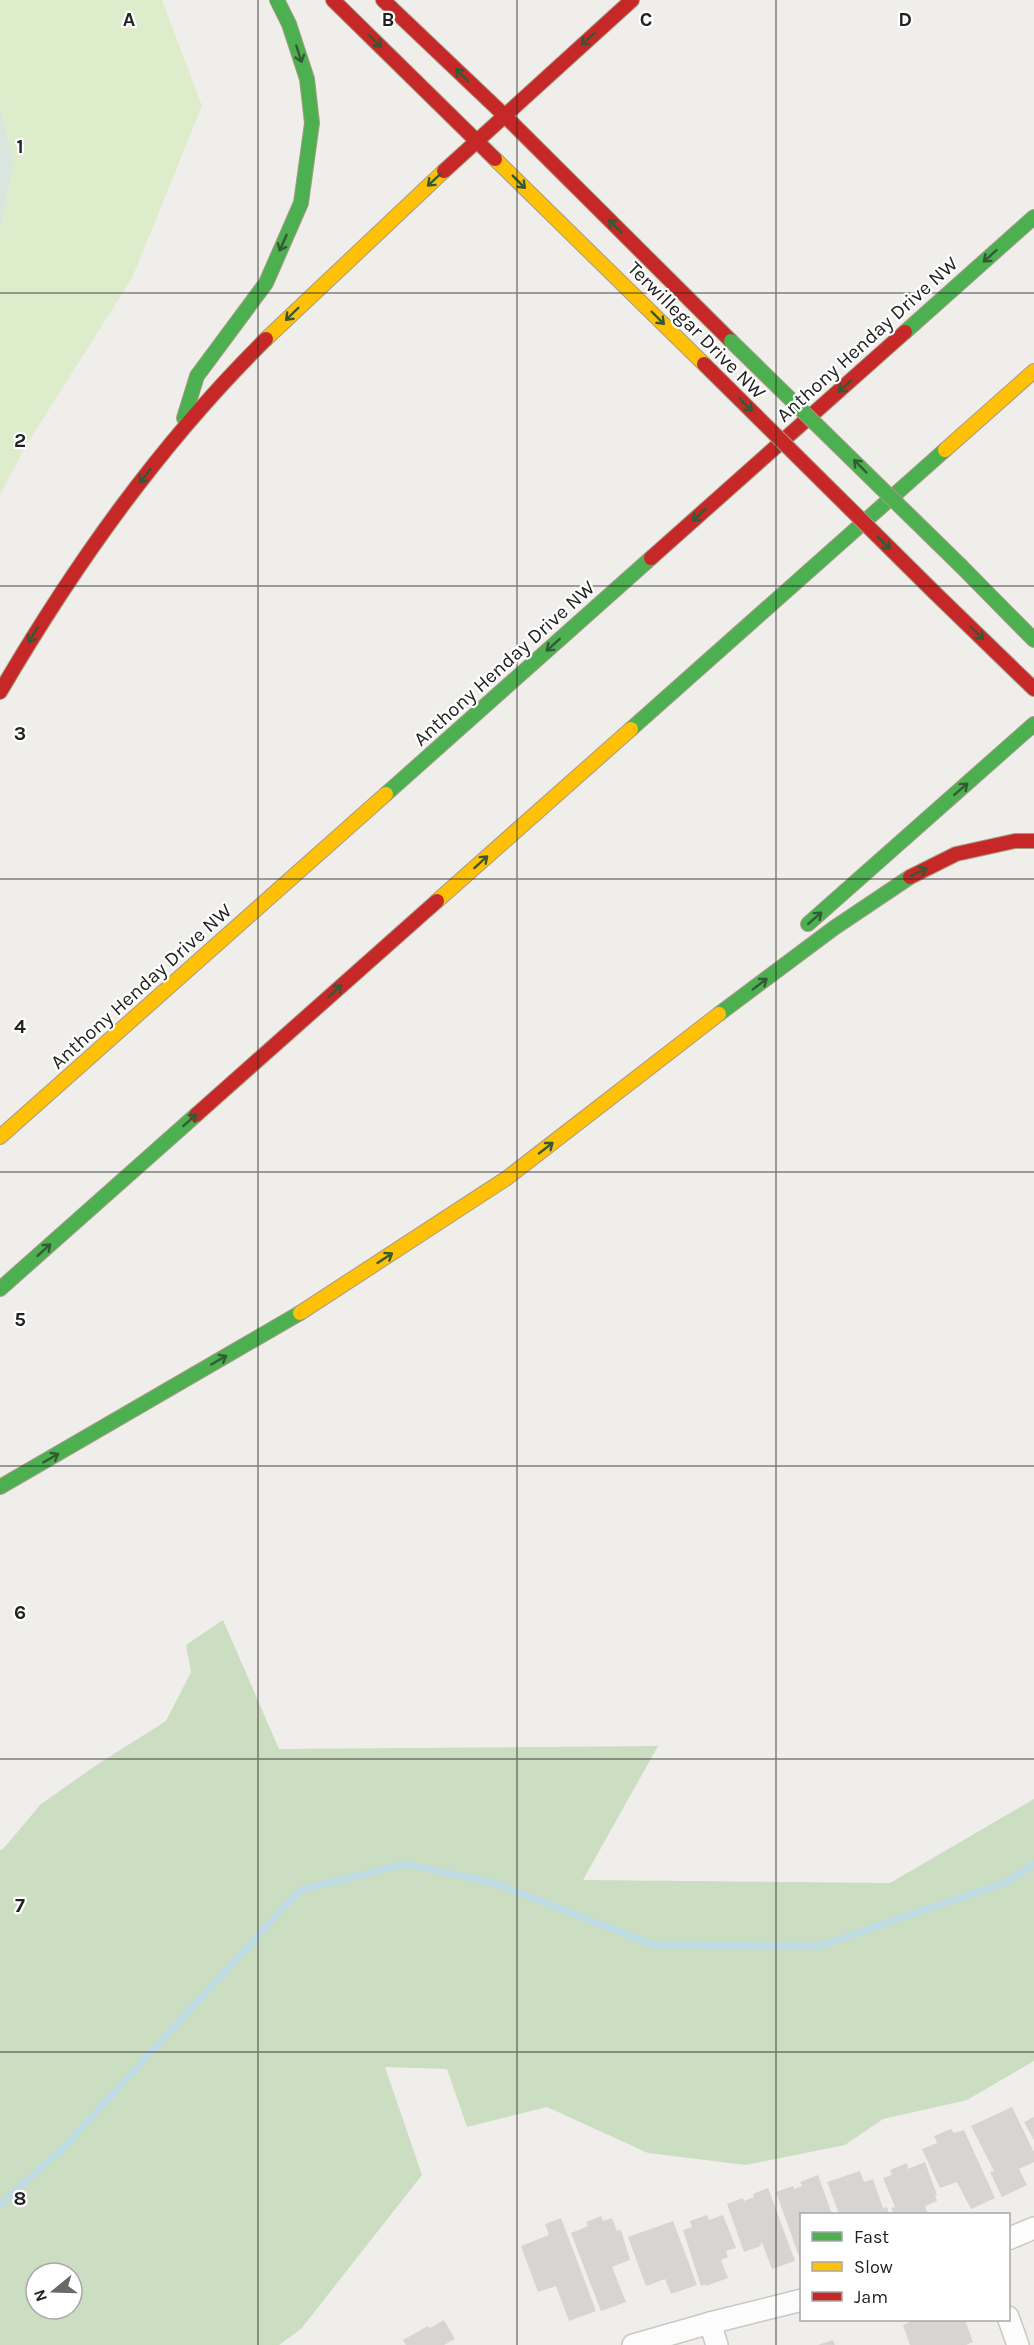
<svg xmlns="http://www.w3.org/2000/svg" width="1034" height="2345" font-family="Karla,sans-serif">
  <rect width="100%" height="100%" fill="#f0eeeb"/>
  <path fill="#ddeccb" d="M 0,0 L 162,0 L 202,106 L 132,278 L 25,447 L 0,495 L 0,230 L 14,162 L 0,106 Z"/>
  <path fill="#cbdec1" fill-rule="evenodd" d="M 223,1620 L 279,1749 L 658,1746 L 583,1880 L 890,1883 L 1034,1799 L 1034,2061 L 967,2100 L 883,2119 L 845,2145 L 746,2165 L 648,2153 L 547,2107 L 467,2127 L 447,2069 L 385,2067 L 422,2175 L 301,2329 L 279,2345 L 0,2345 L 0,1850 L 3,1849 L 41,1804 L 98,1764 L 166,1721 L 191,1672 L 186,1645 ZM 36,2273 L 72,2273 L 72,2309 L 36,2309 Z"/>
  <path fill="#d9e6de" d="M 0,106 L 14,162 L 0,230 Z"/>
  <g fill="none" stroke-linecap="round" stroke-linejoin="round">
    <path stroke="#bfdbe3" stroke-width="7" d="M 0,2205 L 64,2147 L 300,1890 L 405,1864 L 494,1883 L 654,1945 L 820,1946 L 1006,1882 L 1034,1864"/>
  </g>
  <g fill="#d7d4d2">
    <path d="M 1012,2107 L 1034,2152 L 1034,2162 L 1019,2169 L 1027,2185 L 1002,2197 L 990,2172 L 994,2171 L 971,2126 Z"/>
    <path d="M 1034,2117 L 1034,2140 L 1024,2122 Z"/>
    <path d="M 951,2129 L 954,2133 L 964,2130 L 995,2198 L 971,2209 L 957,2182 L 940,2188 L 922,2149 L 937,2143 L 934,2136 Z"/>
    <path d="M 925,2162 L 937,2195 L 935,2196 L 937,2201 L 925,2206 L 928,2214 L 894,2214 L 891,2208 L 895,2207 L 883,2178 L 892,2175 L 890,2170 L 907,2163 L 908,2169 Z"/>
    <path d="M 860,2171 L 864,2182 L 873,2179 L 883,2208 L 887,2207 L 889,2214 L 839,2214 L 827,2182 Z"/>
    <path d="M 818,2175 L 832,2214 L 802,2214 L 801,2262 L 776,2192 L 793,2186 L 794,2189 L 802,2186 L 800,2182 Z"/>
    <path d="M 768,2188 L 795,2261 L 772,2269 L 762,2243 L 760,2244 L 761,2246 L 744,2252 L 727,2204 L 743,2198 L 744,2201 L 754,2197 L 753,2194 Z"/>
    <path d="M 707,2215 L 709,2220 L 723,2215 L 736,2248 L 726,2251 L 728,2257 L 721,2260 L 728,2278 L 706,2286 L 705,2284 L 701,2286 L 683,2230 L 692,2227 L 690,2221 Z"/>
    <path d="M 601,2216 L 603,2221 L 612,2218 L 617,2231 L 621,2230 L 630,2260 L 612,2267 L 626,2302 L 601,2311 L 571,2233 L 588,2226 L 586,2222 Z"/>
    <path d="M 561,2218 L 596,2311 L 569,2321 L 556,2286 L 538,2292 L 521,2246 L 549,2235 L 545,2224 Z"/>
    <path d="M 673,2221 L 697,2285 L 671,2294 L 665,2279 L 646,2286 L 628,2237 Z"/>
    <path d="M 444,2320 L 455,2339 L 444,2345 L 406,2345 L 403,2340 L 428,2326 L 430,2328 Z"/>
    <path d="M 909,2320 L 965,2320 L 973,2342 L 966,2345 L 910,2345 L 903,2325 L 910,2322 Z"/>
    <path d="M 833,2340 L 835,2345 L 818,2345 Z"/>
  </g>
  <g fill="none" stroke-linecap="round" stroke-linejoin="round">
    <defs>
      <g id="street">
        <path d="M 1008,2239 L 1034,2228"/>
        <path d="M 1008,2317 L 1018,2345"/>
        <path d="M 710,2323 L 717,2345"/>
        <path d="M 633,2345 L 710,2323 L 802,2300"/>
      </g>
      <g id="fast">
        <path d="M 905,332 L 1034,217"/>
        <path d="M 184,418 L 197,376 L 266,283 L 301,203 L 312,123 L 307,79 L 289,24 L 277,0"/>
        <path d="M 962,567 L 1034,640"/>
        <path d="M 631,729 L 945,450"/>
        <path d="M 386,794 L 651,558"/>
        <path d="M 808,924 L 1034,724"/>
        <path d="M 719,1014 L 834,928 L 910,877"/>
        <path d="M 0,1289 L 196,1115"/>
        <path d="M 0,1487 L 300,1313"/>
      </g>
      <g id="slow">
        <path d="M 495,159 L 704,364"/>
        <path d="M 266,339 L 444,171"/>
        <path d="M 945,450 L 1034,371"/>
        <path d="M 437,901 L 631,729"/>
        <path d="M 0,1137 L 386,794"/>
        <path d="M 300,1313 L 507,1178 L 719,1014"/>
      </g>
      <g id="jam">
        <path d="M 333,0 L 495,159"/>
        <path d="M 383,0 L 504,115 L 731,341"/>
        <path d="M 444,171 L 632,0"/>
        <path d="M 651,558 L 905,332"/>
        <path d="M 935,593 L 1034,689"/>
        <path d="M 0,692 C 75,564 160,444 266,339"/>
        <path d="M 910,877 L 956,854 L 1015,841 L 1034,841"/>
        <path d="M 196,1115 L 437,901"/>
      </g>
    </defs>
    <use href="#street" stroke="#c9c8c7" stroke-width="24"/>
    <use href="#fast" stroke="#a79c86" stroke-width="16"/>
    <use href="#slow" stroke="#a79c86" stroke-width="16"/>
    <use href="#jam" stroke="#a79c86" stroke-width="16"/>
    <use href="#street" stroke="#fdfcfc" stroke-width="21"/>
    <use href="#fast" stroke="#4caf50" stroke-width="14"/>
    <use href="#slow" stroke="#ffc107" stroke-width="14"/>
    <use href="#jam" stroke="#c62828" stroke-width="14"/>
    <defs>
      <path id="fast-bridge" d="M 731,341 L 962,567"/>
      <path id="jam-bridge" d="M 704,364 L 935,593"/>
    </defs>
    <use href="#fast-bridge" stroke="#a79c86" stroke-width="16" stroke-linecap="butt"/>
    <use href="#jam-bridge" stroke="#a79c86" stroke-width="16" stroke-linecap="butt"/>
    <use href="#fast-bridge" stroke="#4caf50" stroke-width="14"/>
    <use href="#jam-bridge" stroke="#c62828" stroke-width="14"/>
  </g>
  <defs><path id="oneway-shaft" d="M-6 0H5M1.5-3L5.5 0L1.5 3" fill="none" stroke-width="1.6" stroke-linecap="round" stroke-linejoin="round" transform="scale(1.5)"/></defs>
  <g stroke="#335a34">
    <use href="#oneway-shaft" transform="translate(588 39) rotate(138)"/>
    <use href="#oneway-shaft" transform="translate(375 41) rotate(44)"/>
    <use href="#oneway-shaft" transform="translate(299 54) rotate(72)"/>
    <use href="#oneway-shaft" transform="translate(462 75) rotate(-136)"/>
    <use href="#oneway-shaft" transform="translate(434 180) rotate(137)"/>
    <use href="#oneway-shaft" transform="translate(519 182) rotate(45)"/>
    <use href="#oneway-shaft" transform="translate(615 226) rotate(-135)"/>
    <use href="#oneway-shaft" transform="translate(283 243) rotate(114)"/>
    <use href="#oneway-shaft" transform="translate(990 256) rotate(138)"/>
    <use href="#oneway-shaft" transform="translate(292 314) rotate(136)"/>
    <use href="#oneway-shaft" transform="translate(658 318) rotate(45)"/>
    <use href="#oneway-shaft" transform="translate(845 386) rotate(138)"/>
    <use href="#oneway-shaft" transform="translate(746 405) rotate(45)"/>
    <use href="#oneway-shaft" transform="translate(860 466) rotate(-135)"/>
    <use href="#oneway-shaft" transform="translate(145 476) rotate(128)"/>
    <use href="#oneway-shaft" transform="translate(699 515) rotate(138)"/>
    <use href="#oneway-shaft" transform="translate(884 543) rotate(45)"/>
    <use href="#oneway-shaft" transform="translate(977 633) rotate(44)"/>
    <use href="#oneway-shaft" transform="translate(33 635) rotate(120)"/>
    <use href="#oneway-shaft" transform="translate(553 645) rotate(138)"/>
    <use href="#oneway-shaft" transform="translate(961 789) rotate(-41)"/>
    <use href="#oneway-shaft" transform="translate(481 862) rotate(-42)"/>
    <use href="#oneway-shaft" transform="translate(919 872) rotate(-26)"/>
    <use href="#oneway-shaft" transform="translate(815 918) rotate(-41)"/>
    <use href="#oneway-shaft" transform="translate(760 984) rotate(-37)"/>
    <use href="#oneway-shaft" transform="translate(335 991) rotate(-42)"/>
    <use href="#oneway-shaft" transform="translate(190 1120) rotate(-42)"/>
    <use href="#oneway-shaft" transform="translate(546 1148) rotate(-38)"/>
    <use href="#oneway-shaft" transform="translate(44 1250) rotate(-42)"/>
    <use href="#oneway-shaft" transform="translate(385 1258) rotate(-33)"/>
    <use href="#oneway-shaft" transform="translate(219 1360) rotate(-30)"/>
    <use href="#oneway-shaft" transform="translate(51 1458) rotate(-30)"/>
  </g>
  <path fill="none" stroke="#222" stroke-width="1.5" stroke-opacity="0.55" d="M 258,0 L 258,2345M 517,0 L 517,2345M 776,0 L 776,2345M 0,293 L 1034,293M 0,586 L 1034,586M 0,879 L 1034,879M 0,1172 L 1034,1172M 0,1466 L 1034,1466M 0,1759 L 1034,1759M 0,2052 L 1034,2052"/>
  <g text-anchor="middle" stroke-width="4.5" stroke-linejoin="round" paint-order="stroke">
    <g font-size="20" fill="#222" stroke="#fff">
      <text transform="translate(697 330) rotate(45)" y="7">Terwillegar Drive NW</text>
      <text transform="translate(867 339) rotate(-42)" y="7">Anthony Henday Drive NW</text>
      <text transform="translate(504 663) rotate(-42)" y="7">Anthony Henday Drive NW</text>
      <text transform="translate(141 986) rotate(-42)" y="7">Anthony Henday Drive NW</text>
    </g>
  </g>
  <g font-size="20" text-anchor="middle" font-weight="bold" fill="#222" stroke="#fff" stroke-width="4.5" stroke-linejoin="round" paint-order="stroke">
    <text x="129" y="26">A</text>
    <text x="388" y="26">B</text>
    <text x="646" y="26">C</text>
    <text x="905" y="26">D</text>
    <text x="20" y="153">1</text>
    <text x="20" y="447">2</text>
    <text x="20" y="740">3</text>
    <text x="20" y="1033">4</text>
    <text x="20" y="1326">5</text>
    <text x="20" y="1619">6</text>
    <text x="20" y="1912">7</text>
    <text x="20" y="2205">8</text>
  </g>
  <rect x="800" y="2213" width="210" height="108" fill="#ffffff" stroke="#a7a7a7" stroke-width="1.5"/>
  <rect x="812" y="2232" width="30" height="9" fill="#4caf50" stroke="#a7a7a7" stroke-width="1.5"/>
  <text x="854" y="2243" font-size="18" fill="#222222">Fast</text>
  <rect x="812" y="2262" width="30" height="9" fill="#ffc107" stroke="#a7a7a7" stroke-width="1.5"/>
  <text x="854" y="2273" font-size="18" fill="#222222">Slow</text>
  <rect x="812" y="2292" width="30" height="9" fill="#c62828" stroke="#a7a7a7" stroke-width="1.5"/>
  <text x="854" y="2303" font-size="18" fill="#222222">Jam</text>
  <g transform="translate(54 2291) rotate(251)"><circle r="28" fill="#ffffff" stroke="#a7a7a7" stroke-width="1.5"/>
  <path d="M0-4.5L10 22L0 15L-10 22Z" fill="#6a6968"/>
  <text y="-9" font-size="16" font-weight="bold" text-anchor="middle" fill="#222222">N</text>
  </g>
</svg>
